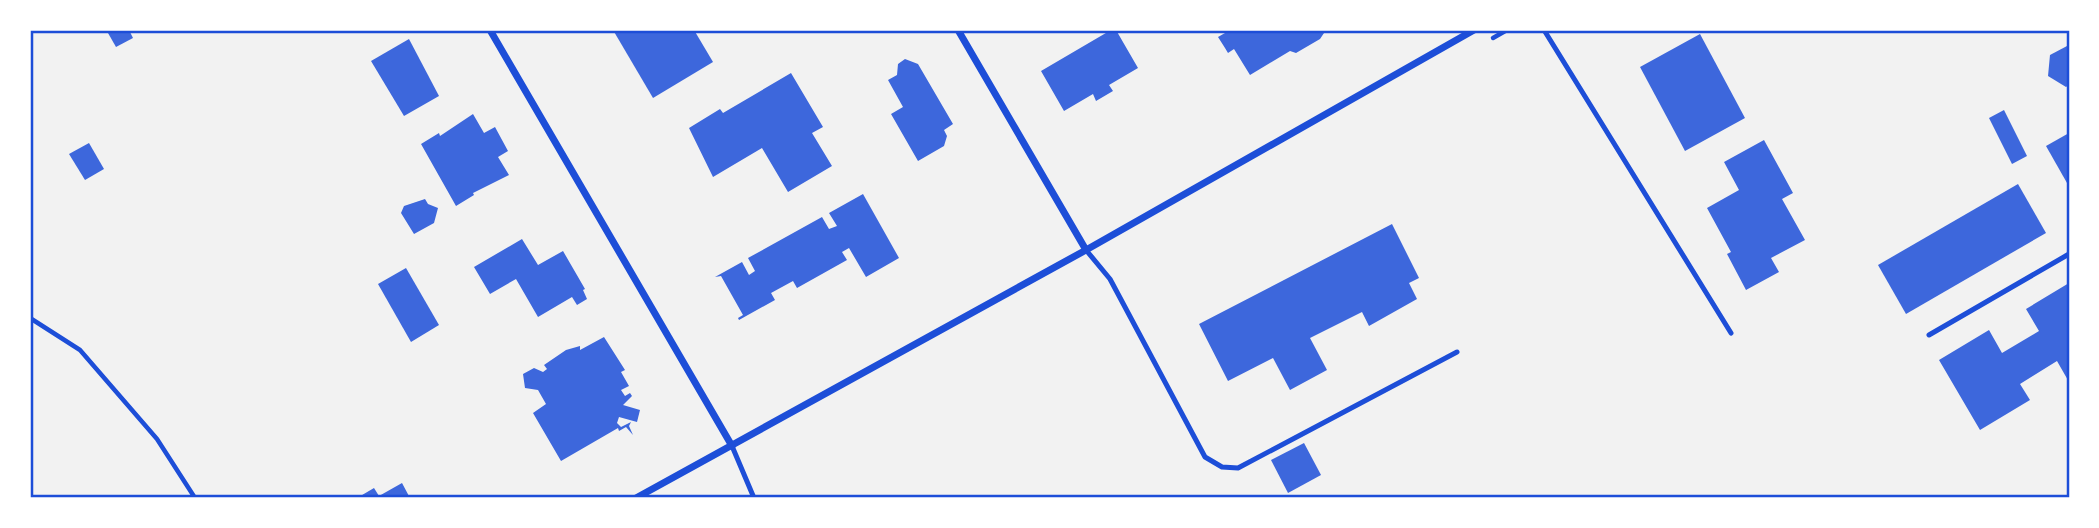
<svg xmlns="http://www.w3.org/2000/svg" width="2099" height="528" font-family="'Asap Condensed',sans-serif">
  <rect width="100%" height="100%" fill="#f2f2f2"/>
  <g fill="#3d67dc">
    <path d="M 114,30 L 129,30 L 133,38 L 116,47 L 108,33 Z"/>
    <path d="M 613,30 L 694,30 L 713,62 L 653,98 Z"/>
    <path d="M 1111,30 L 1116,30 L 1138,68 L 1109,85 L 1113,91 L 1096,101 L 1093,94 L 1064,111 L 1041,71 Z"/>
    <path d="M 1223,30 L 1326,30 L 1320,39 L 1296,53 L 1290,51 L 1250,75 L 1234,49 L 1228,53 L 1225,48 L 1218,37 L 1225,33 Z"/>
    <path d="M 1700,34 L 1745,118 L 1685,151 L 1640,67 Z"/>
    <path d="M 409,39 L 439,96 L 404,116 L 371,61 Z"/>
    <path d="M 2067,46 L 2069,85 L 2066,87 L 2048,76 L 2050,55 Z"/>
    <path d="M 905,59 L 918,64 L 953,124 L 944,130 L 947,136 L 944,146 L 918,161 L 891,114 L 903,107 L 888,80 L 897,75 L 898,64 Z"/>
    <path d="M 791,73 L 823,127 L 812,133 L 832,166 L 788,192 L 762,148 L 713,177 L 689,128 L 720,109 L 723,113 Z"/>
    <path d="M 2004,110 L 2027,156 L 2012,164 L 1989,118 Z"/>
    <path d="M 473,114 L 484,133 L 495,127 L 508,151 L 498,157 L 509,175 L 473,193 L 474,195 L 456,206 L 421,144 L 439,133 L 440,136 Z"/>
    <path d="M 2069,133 L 2069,181 L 2067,183 L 2046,146 Z"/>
    <path d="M 1764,140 L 1793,193 L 1782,199 L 1805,240 L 1771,258 L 1779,272 L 1746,290 L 1727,254 L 1731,252 L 1707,208 L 1739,190 L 1724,162 Z"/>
    <path d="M 89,143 L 104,169 L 85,180 L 69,154 Z"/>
    <path d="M 2018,184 L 2046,233 L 1906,314 L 1878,265 Z"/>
    <path d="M 863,194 L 899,258 L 866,277 L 849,248 L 842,252 L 847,260 L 797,288 L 793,281 L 771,293 L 775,300 L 739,320 L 738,318 L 743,315 L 721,276 L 715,277 L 742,262 L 749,275 L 755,271 L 748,258 L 822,217 L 829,229 L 837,226 L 829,213 Z"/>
    <path d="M 425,199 L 428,204 L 438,208 L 434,223 L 414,234 L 401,213 L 404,206 Z"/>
    <path d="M 1392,224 L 1419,278 L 1409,283 L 1417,299 L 1369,326 L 1362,312 L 1310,338 L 1327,370 L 1290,390 L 1273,358 L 1228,381 L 1199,324 Z"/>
    <path d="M 522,239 L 538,265 L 563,251 L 585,289 L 583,290 L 587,299 L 577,305 L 572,297 L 538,317 L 516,279 L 490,294 L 474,267 Z"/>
    <path d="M 406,268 L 439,325 L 411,342 L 378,284 Z"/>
    <path d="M 2069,283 L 2069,382 L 2057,361 L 2020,384 L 2030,400 L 1980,430 L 1939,360 L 1989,330 L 2002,353 L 2039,331 L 2026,309 Z"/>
    <path d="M 604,337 L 625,370 L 621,372 L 629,386 L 621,390 L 625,396 L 630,393 L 632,396 L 623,405 L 640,410 L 637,422 L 619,417 L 617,423 L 621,427 L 631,422 L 629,426 L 633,435 L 626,427 L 619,431 L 618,428 L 561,461 L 533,413 L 546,404 L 538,390 L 525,388 L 523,374 L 534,368 L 543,372 L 547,369 L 544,365 L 566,350 L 580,346 L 580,350 Z"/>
    <path d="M 1304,443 L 1321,475 L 1288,493 L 1271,460 Z"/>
    <path d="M 402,483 L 410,498 L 357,498 L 374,488 L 379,496 Z"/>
  </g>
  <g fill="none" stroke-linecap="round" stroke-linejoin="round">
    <g stroke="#1d4ed8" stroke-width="4.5">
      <path d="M 1493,38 L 1507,30"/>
      <path d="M 30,318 L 80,350 L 157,439 L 195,498"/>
    </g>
    <g stroke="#1d4ed8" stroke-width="5">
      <path d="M 1544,30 L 1731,333"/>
      <path d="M 1086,250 L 1110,279 L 1205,457 L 1222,467 L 1238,468 L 1457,352"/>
      <path d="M 1929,335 L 2069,254"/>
      <path d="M 732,446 L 754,498"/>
    </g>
    <g stroke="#1d4ed8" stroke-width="7">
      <path d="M 490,30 L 732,446"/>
      <path d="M 958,30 L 1086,250"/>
      <path d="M 636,498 L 1086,250 L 1474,30"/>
    </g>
  </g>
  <rect width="2099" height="528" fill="none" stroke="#ffffff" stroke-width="63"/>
  <rect x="32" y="32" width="2036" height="464" fill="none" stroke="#1d4ed8" stroke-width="2.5"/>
</svg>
